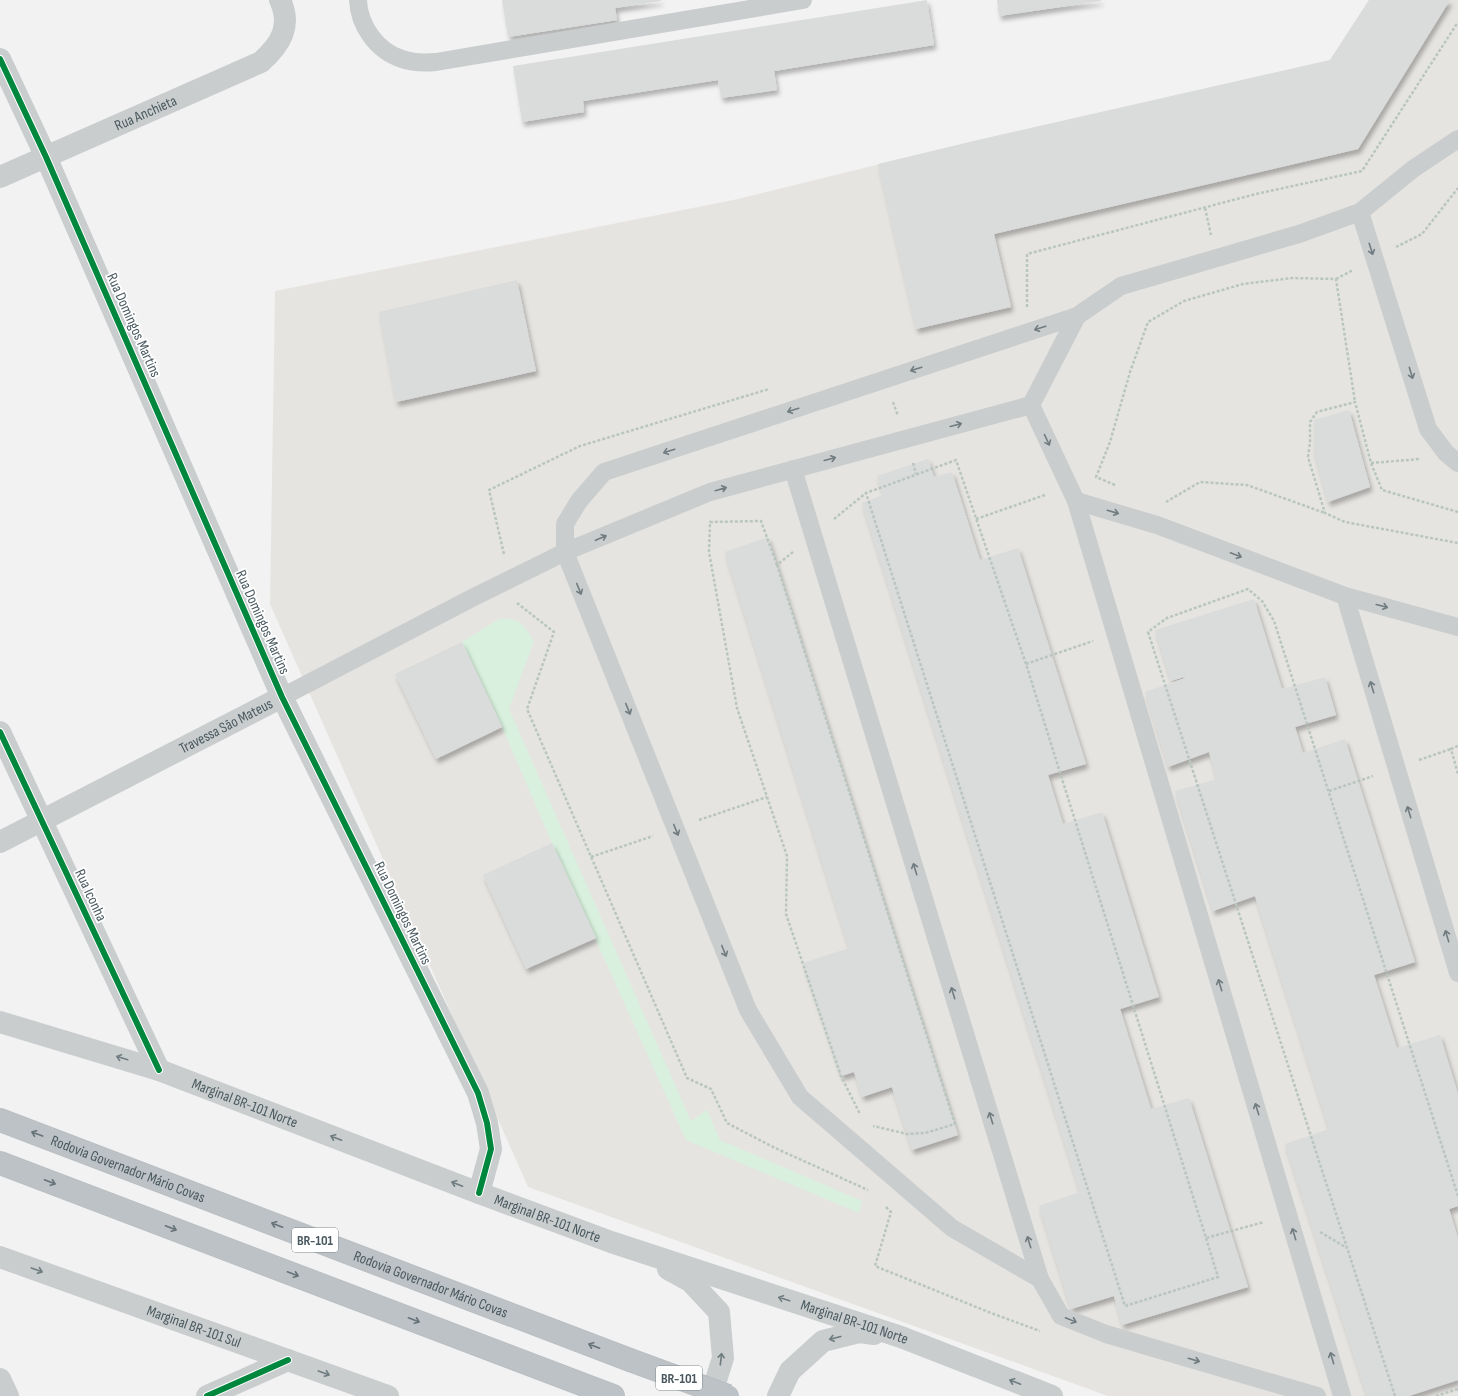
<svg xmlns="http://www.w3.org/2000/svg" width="1458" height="1396" font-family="'Sofia Sans Condensed',sans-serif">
  <defs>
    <filter id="shadow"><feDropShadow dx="2.5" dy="4.5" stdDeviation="2" flood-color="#0004"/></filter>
  </defs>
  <rect width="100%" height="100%" fill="#f3f2f2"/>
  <path fill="#e6e4e1" d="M 1369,0 L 1458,0 L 1458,1396 L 1108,1396 L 528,1187 L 270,604 L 275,291 L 738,199 L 978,140 L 1330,60 Z"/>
  <path fill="#d8f0dd" d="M 499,619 C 521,618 522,623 534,641 L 509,709 L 691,1121 L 707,1110 L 720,1140 L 862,1201 L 859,1213 L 686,1140 L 552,843 L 502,727 L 462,642 Z"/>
  <g fill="#dadbdb" filter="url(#shadow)">
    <path d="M 502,0 L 661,0 L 661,1 L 615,8 L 617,20 L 508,37 Z"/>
    <path d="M 927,0 L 934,45 L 774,71 L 777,90 L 721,98 L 718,80 L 583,101 L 584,112 L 522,122 L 513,66 Z"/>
    <path d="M 997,0 L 1101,0 L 1101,1 L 999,16 Z"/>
    <path d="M 1369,0 L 1450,0 L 1358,149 L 994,234 L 1011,307 L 916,329 L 878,164 L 978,140 L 1330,60 Z"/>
    <path d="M 517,280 L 536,371 L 396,402 L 379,312 Z"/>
    <path d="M 1349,410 L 1370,487 L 1328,502 L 1314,451 L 1314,420 Z"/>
    <path d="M 928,459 L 934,477 L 952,472 L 980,560 L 1018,548 L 1086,764 L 1048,775 L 1063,824 L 1102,812 L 1159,997 L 1120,1009 L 1151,1109 L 1189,1098 L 1248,1287 L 1122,1325 L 1114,1296 L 1071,1309 L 1039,1206 L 1080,1192 L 862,503 L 883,495 L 877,476 Z"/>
    <path d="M 768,537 L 958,1135 L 912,1150 L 892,1087 L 862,1097 L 854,1072 L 841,1076 L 803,963 L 849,948 L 725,552 Z"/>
    <path d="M 1254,599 L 1282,689 L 1325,677 L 1336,715 L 1295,727 L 1303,753 L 1345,739 L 1415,962 L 1374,975 L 1397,1048 L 1440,1035 L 1458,1094 L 1458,1206 L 1449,1209 L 1458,1238 L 1458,1380 L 1409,1396 L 1367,1396 L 1285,1144 L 1329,1129 L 1255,896 L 1213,911 L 1175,791 L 1217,779 L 1209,752 L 1168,767 L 1145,692 L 1185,678 L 1184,677 L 1171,681 L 1155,630 Z"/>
    <path d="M 462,642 L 502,727 L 436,759 L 395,674 Z"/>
    <path d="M 552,843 L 596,938 L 526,969 L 483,875 Z"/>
  </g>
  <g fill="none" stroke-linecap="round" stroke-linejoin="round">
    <defs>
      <g id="highway">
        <path id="s5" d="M 0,1120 L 630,1360"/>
        <path d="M 0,1163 L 613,1396"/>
      </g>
    </defs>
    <use href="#highway" stroke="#b8bec1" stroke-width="24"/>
    <g stroke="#b9c6c0" stroke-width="2.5" stroke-dasharray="3 2" stroke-linecap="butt">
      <path d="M 1205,208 L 1211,235"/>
      <path d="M 1396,247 L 1422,234 L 1458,188"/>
      <path d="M 1336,279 L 1353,270"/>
      <path d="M 1027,307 L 1027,254 L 1256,194 L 1362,171 L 1458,22"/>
      <path d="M 893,402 L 898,416"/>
      <path d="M 913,463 L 916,474"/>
      <path d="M 1371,463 L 1420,459"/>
      <path d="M 1115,485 L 1096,477 L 1110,442 L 1130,372 L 1148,322 L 1184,301 L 1243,284 L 1292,278 L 1336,279 L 1355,402"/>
      <path d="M 1166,502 L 1200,482 L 1247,485 L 1325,513"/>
      <path d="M 1458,512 L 1382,490 L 1371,463 L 1355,402 L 1317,412 L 1310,422 L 1310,443 L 1308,457 L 1325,513 L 1345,522 L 1458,543"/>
      <path d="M 834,519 L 866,493"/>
      <path d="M 976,519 L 1045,495"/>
      <path d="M 793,552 L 777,565 L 955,1124 L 925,1133 L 907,1134 L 873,1126"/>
      <path d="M 504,554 L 489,490 L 580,446 L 769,389"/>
      <path d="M 777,565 L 761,521 L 710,522 L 709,552 L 737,708 L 787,856 L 786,914 L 841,1076 L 860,1114"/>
      <path d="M 517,603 L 554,632 L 527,709 L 687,1078 L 711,1089 L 727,1123 L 775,1148 L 868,1190"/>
      <path d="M 1026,664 L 1093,641"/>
      <path d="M 1458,746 L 1451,749 L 1458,774"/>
      <path d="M 1419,760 L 1451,749"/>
      <path d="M 1329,791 L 1373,776"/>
      <path d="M 699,820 L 767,797"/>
      <path d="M 591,857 L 653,836"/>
      <path d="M 886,1207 L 891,1212 L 875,1266 L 991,1313 L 1040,1331"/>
      <path d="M 1320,1232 L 1347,1248"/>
      <path d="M 1206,1238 L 1218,1277 L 1125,1306 L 866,493 L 956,460 L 1026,664 L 1206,1238 L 1264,1222"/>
      <path d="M 1395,1396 L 1148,632 L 1167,618 L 1248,589 L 1262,601 L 1274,621 L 1458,1196"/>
      <path d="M 1436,1396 L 1458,1389"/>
    </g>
    <g stroke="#cacdce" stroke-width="18">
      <path d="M 358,0 C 359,26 377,51 402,59 C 413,63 425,63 436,62 L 803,0"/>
      <path d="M 1360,212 L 1428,429 L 1446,453 L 1458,463"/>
      <path d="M 1031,405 L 1076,501 L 1342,1396"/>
      <path d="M 793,469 L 1040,1279 L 1061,1316 L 1106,1334 L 1317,1396"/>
      <path d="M 1076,501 L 1157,525 L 1345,596 L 1458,627"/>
      <path d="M 1345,596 L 1458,973"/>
      <path d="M 282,697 L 472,598 L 565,552 L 710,492 L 1031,405 L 1077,316"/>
      <path d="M 1040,1279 L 952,1228 L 800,1097 L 748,1010 L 565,552 L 565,524 L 579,501 L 604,472 L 1077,316 L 1121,286 L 1299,234 L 1360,212 L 1413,169 L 1458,139"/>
    </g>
    <g stroke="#cacdce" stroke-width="22">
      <path d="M 0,59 L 46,157 L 282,697 L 478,1093 L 487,1123 L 491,1149 L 479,1193"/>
      <path id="s1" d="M 0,177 L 261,62 C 281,44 292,26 280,0"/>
      <path d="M 0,732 L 159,1070"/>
      <path id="s2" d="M 0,842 L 282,697"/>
      <path d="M 0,1379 L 8,1396"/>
      <path d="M 207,1396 L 288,1360"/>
    </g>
    <g stroke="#c9cdce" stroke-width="22">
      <path id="s3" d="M 0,1022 L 159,1070 L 479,1193 L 611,1242 L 901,1337 L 1052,1396"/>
      <path id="s4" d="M 0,1257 L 388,1396"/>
      <path d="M 668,1269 L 690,1281 L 719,1312 L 723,1358 L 711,1396"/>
      <path d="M 778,1396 L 790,1371 L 823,1341 L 859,1332 L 874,1334"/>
    </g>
    <use href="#highway" stroke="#bdc2c6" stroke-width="22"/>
    <defs>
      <path id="highway-bridge" d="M 630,1360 L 728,1396"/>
    </defs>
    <use href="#highway-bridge" stroke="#b8bec1" stroke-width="24" stroke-linecap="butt"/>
    <use href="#highway-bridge" stroke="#bdc2c6" stroke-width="22"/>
    <defs>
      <g id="cycleway">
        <path d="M 0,59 L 46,157 L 282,697 L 478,1093 L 487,1123 L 491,1149 L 479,1193"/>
        <path d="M 0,732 L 159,1070"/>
        <path d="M 207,1396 L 288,1360"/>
      </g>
    </defs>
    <use href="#cycleway" stroke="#fff" stroke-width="8"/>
    <use href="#cycleway" stroke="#00873e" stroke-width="6"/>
  </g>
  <defs><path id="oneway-shaft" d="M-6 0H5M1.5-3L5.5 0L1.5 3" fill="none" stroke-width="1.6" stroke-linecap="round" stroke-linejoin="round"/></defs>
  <g stroke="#707c80">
    <use href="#oneway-shaft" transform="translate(1371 249) rotate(72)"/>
    <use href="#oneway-shaft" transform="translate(1040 328) rotate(162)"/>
    <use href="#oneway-shaft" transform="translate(916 369) rotate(162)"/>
    <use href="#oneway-shaft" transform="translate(1411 373) rotate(73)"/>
    <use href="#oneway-shaft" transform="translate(793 410) rotate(162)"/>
    <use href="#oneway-shaft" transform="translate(956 425) rotate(-15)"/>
    <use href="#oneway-shaft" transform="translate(1047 440) rotate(65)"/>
    <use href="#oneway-shaft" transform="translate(669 451) rotate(162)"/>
    <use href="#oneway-shaft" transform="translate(830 459) rotate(-15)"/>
    <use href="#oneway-shaft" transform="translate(721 489) rotate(-16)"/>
    <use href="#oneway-shaft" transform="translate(1113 512) rotate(16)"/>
    <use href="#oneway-shaft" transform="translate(601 538) rotate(-23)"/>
    <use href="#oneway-shaft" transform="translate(1236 555) rotate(21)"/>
    <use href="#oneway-shaft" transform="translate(579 589) rotate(68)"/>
    <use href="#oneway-shaft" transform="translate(1382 606) rotate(15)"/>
    <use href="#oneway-shaft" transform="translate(1372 687) rotate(-107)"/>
    <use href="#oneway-shaft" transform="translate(628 709) rotate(68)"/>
    <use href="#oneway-shaft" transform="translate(1409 812) rotate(-107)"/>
    <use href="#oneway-shaft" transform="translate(676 830) rotate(68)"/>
    <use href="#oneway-shaft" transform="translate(915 869) rotate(-107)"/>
    <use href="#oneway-shaft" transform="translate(1447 936) rotate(-107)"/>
    <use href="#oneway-shaft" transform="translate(724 951) rotate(68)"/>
    <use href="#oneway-shaft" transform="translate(1220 985) rotate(-107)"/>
    <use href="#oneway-shaft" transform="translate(953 993) rotate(-107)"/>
    <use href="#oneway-shaft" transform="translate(1257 1109) rotate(-107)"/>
    <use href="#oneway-shaft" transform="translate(991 1118) rotate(-107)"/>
    <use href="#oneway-shaft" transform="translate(1294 1234) rotate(-107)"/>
    <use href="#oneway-shaft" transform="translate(1029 1242) rotate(-107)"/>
    <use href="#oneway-shaft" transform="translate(1071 1320) rotate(22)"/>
    <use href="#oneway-shaft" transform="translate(1332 1358) rotate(-106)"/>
    <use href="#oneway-shaft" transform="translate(1194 1360) rotate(16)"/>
  </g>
  <g stroke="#6f7c80">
    <use href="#oneway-shaft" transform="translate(122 1058) rotate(-163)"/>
    <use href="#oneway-shaft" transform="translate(336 1138) rotate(-159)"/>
    <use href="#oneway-shaft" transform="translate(457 1184) rotate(-159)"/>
    <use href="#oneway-shaft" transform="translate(37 1270) rotate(20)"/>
    <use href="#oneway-shaft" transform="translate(784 1299) rotate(-162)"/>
    <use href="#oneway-shaft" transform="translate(835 1338) rotate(166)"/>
    <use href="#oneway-shaft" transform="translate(721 1359) rotate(-83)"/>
    <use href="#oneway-shaft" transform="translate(324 1373) rotate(20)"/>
    <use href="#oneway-shaft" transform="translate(1015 1382) rotate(-159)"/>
  </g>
  <g stroke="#667379">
    <use href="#oneway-shaft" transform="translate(37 1134) rotate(-160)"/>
    <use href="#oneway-shaft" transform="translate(50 1182) rotate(21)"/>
    <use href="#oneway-shaft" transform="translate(277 1225) rotate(-159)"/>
    <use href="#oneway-shaft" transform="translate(171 1228) rotate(21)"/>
    <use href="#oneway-shaft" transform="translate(293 1274) rotate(21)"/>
    <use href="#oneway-shaft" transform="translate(414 1320) rotate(21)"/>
    <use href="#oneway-shaft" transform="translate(594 1346) rotate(-159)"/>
  </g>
  <g text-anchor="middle" stroke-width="3.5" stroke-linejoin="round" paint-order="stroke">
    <g fill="#fff" stroke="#808b8f" stroke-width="1">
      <rect x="292" y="1228" width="46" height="24" rx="3"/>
      <rect x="656" y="1366" width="46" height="24" rx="3"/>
    </g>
    <g font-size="14" font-weight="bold" fill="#49595f">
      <text x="315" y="1245">BR-101</text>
      <text x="679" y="1383">BR-101</text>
    </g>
    <g font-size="15" fill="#49595f" stroke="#fff">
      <text dy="5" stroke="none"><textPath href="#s1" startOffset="159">Rua Anchieta</textPath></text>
      <text transform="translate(134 325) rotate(66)" y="5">Rua Domingos Martins</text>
      <text transform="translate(263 622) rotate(66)" y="5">Rua Domingos Martins</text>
      <text dy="5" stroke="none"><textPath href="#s2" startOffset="254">Travessa São Mateus</textPath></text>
      <text transform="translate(91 895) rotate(65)" y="5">Rua Iconha</text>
      <text transform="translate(403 913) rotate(64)" y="5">Rua Domingos Martins</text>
      <text dy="5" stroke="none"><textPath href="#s3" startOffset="258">Marginal BR-101 Norte</textPath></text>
      <text dy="5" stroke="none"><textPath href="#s5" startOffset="137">Rodovia Governador Mário Covas</textPath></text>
      <text dy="5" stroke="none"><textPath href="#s3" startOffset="582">Marginal BR-101 Norte</textPath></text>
      <text dy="5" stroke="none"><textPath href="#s5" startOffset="461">Rodovia Governador Mário Covas</textPath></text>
      <text dy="5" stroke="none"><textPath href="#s3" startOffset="906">Marginal BR-101 Norte</textPath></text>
      <text dy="5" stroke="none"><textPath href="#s4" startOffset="206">Marginal BR-101 Sul</textPath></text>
    </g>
  </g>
</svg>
